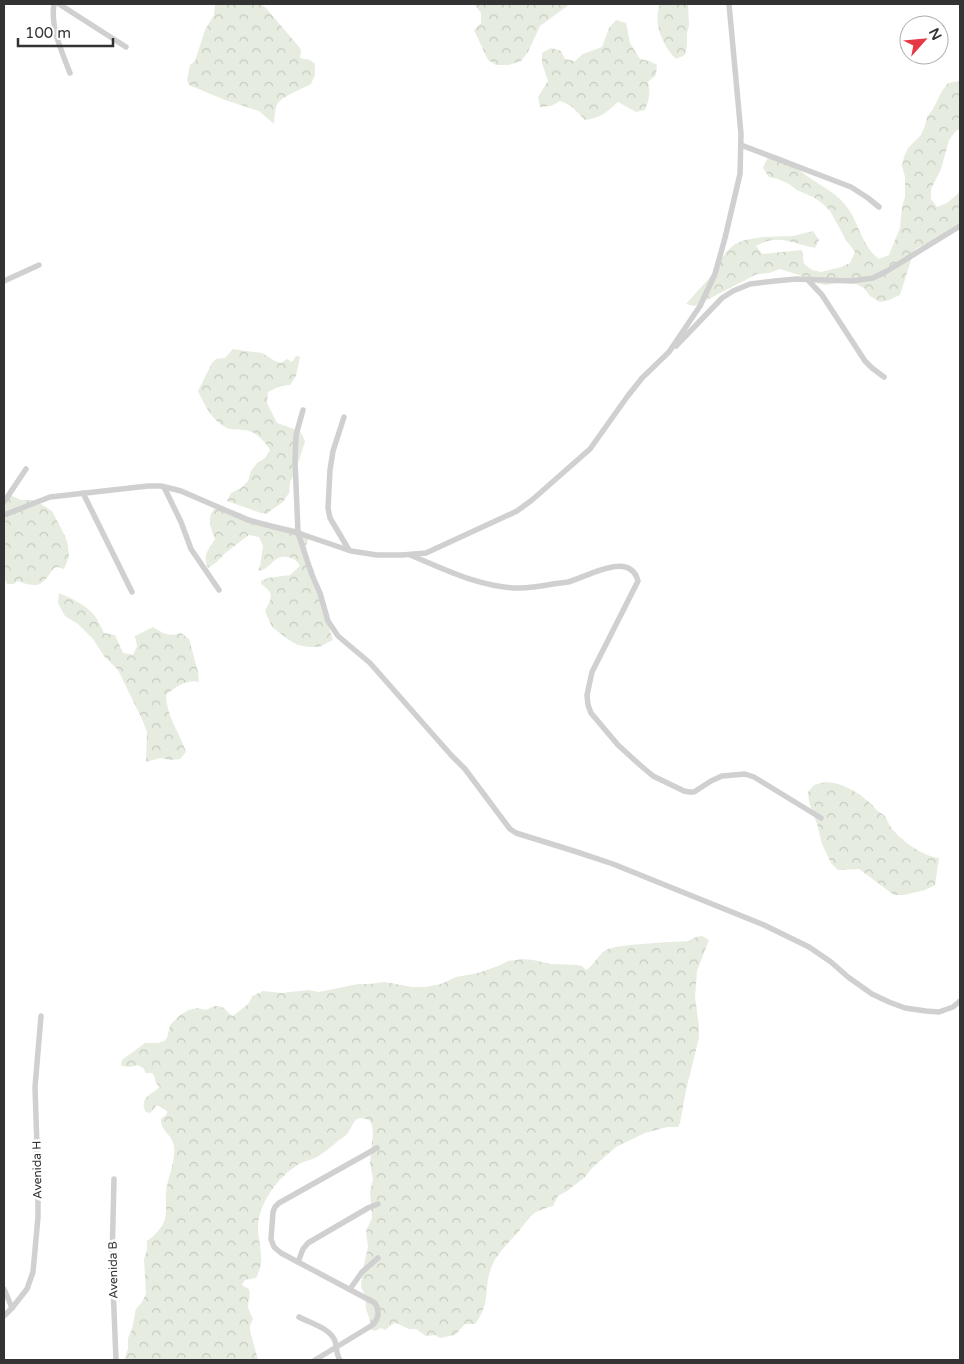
<svg xmlns="http://www.w3.org/2000/svg" width="964" height="1364" font-family="'Varela Round',sans-serif">
  <defs>
    <pattern id="forest-crowns" width="20" height="18" patternUnits="userSpaceOnUse" patternTransform="scale(1.25)"><rect width="20" height="18" fill="#e6ecdf"/><path d="M2 6a3 3 0 1 1 6 0M12 15a3 3 0 1 1 6 0" fill="none" stroke="#c6cbc0"/></pattern>
  </defs>
  <rect width="100%" height="100%" fill="#fff"/>
  <g fill="url(#forest-crowns)">
    <path d="M 215,4 L 260,4 L 265,7 L 300,48 L 301,52 L 300,58 L 310,60 L 315,64 L 315,75 L 311,84 C 302,89 283,96 278,103 C 274,109 275,117 274,124 L 259,111 L 225,100 L 189,85 L 187,80 L 190,65 L 195,61 L 205,30 L 214,15 Z"/>
    <path d="M 471,4 L 570,4 L 540,26 L 528,52 L 521,61 L 509,65 L 496,65 L 488,60 L 474,30 L 481,23 L 481,13 L 475,5 Z"/>
    <path d="M 660,4 L 688,4 L 689,25 L 687,34 L 687,45 L 685,55 L 676,59 C 662,45 653,23 660,4 Z"/>
    <path d="M 616,20 L 626,23 L 630,43 L 640,59 L 649,61 L 657,65 L 656,75 L 648,82 C 651,91 649,100 645,110 L 636,112 L 618,102 C 607,112 601,118 585,120 L 570,105 L 560,101 L 551,106 L 540,107 L 538,97 L 548,81 L 542,63 L 542,53 L 551,48 L 561,51 L 565,59 L 575,61 L 583,54 L 602,47 L 609,28 Z"/>
    <path d="M 960,81 L 960,128 L 955,132 L 949,140 L 941,169 L 931,189 L 931,199 L 937,207 L 947,203 L 960,192 L 960,227 L 916,249 L 912,257 L 900,295 L 889,300 L 880,302 L 870,296 L 864,288 L 856,284 L 845,282 L 826,285 L 817,283 L 799,275 L 780,269 L 769,273 L 757,274 L 695,306 L 686,304 L 712,275 L 726,252 L 735,244 L 745,240 L 763,237 L 793,236 L 813,231 L 819,240 L 815,248 C 793,244 778,233 756,246 L 762,254 L 802,250 L 804,264 L 812,270 L 821,272 L 841,267 L 850,263 L 855,252 L 846,240 L 830,211 L 823,204 L 815,198 L 797,190 L 789,184 L 778,179 L 769,177 L 763,168 L 767,159 L 776,155 C 792,160 795,167 807,176 C 825,189 839,193 851,213 C 860,229 864,248 879,259 L 889,255 L 900,228 L 902,207 L 905,197 L 905,177 L 902,166 L 904,157 L 908,148 L 921,135 L 925,126 L 927,117 L 933,109 L 942,91 L 948,83 Z"/>
    <path d="M 233,349 L 246,351 L 262,353 L 275,361 L 281,363 L 287,359 L 292,362 L 296,356 L 300,357 L 296,376 L 290,385 L 280,386 L 268,392 L 267,403 L 277,423 L 300,431 L 305,441 L 295,473 L 290,482 L 289,493 L 283,502 L 270,511 L 267,514 L 261,513 L 227,501 L 231,493 L 241,488 L 248,481 L 251,471 L 257,463 L 265,458 L 270,450 C 264,440 254,430 243,430 C 238,429 231,430 227,428 C 212,421 204,404 198,391 L 212,363 L 216,359 L 225,358 Z"/>
    <path d="M 10,495 L 21,500 L 33,500 L 41,504 L 52,511 L 65,536 L 68,545 L 69,557 L 64,569 L 58,567 L 54,568 C 41,586 40,589 17,581 L 14,584 L 7,584 L 4,577 L 4,504 Z"/>
    <path d="M 217,507 C 233,508 247,517 262,522 C 279,526 297,526 311,536 L 308,540 L 306,546 L 309,562 L 314,570 L 321,602 L 333,640 L 319,647 L 309,647 L 298,645 L 289,640 L 272,627 L 265,611 C 272,597 275,594 261,584 L 261,581 L 268,578 L 290,575 L 300,566 C 297,560 293,558 287,557 C 274,554 270,570 258,571 L 260,566 L 263,546 L 259,537 L 249,535 L 224,554 L 217,562 L 208,568 C 202,555 208,551 215,539 C 210,528 206,515 217,507 Z"/>
    <path d="M 59,593 C 71,598 86,605 94,615 C 98,620 101,627 104,633 L 115,635 L 123,653 L 133,655 L 137,646 L 135,636 L 153,627 C 164,634 169,637 181,633 L 189,639 L 198,672 L 199,682 C 187,679 175,687 166,695 C 167,718 179,731 186,752 L 180,759 L 170,760 L 160,758 L 146,762 L 147,732 L 142,719 L 118,670 L 104,656 L 93,639 L 78,624 L 65,616 L 58,603 Z"/>
    <path d="M 825,782 C 841,782 858,792 870,803 C 873,805 875,809 878,811 C 880,813 883,814 885,816 C 887,819 888,823 890,826 C 900,840 922,856 939,858 L 935,885 L 925,890 L 904,895 L 894,895 L 859,869 L 838,870 L 831,863 L 822,844 L 817,824 L 809,802 L 808,792 L 814,785 Z"/>
    <path d="M 702,936 L 709,940 L 697,971 L 695,997 L 699,1026 L 699,1038 L 686,1090 L 680,1123 L 678,1127 L 667,1127 L 645,1133 L 616,1147 L 592,1168 L 585,1177 L 567,1191 L 558,1196 L 553,1206 C 546,1208 538,1210 532,1215 C 527,1220 523,1226 519,1231 C 507,1245 493,1256 489,1275 C 484,1297 490,1303 475,1324 L 465,1324 L 455,1335 L 440,1338 L 435,1335 L 426,1336 L 416,1329 L 409,1329 L 396,1323 L 393,1324 L 385,1330 L 381,1328 L 375,1331 L 370,1329 L 370,1320 L 366,1309 L 365,1295 L 361,1287 L 362,1273 L 368,1247 L 366,1231 L 372,1218 L 370,1192 L 373,1179 L 370,1163 L 373,1133 L 372,1125 L 369,1120 C 352,1114 355,1124 347,1134 C 345,1136 341,1139 338,1141 C 332,1146 324,1153 317,1157 C 311,1160 305,1161 299,1164 C 279,1176 259,1202 258,1226 C 258,1238 262,1251 261,1264 C 260,1268 258,1274 256,1278 L 245,1280 L 242,1284 L 243,1286 L 249,1289 C 251,1297 248,1300 248,1307 C 249,1311 252,1316 253,1319 L 250,1326 L 250,1331 L 258,1360 L 124,1360 L 128,1349 L 128,1338 L 132,1329 L 136,1309 L 142,1302 L 146,1294 L 144,1259 L 147,1250 L 147,1241 C 153,1237 159,1231 163,1224 C 168,1214 165,1204 166,1193 C 167,1178 176,1162 174,1146 C 173,1135 160,1131 161,1119 L 167,1114 L 167,1111 L 157,1105 L 150,1113 L 146,1112 C 138,1098 152,1094 160,1087 L 156,1083 L 154,1075 L 152,1073 L 146,1073 L 143,1068 L 138,1065 L 130,1067 L 122,1066 L 121,1064 L 122,1060 L 145,1043 L 159,1043 L 164,1041 L 167,1038 L 170,1025 L 180,1015 L 189,1010 L 197,1008 L 206,1010 L 214,1006 L 218,1006 L 224,1008 L 231,1015 L 233,1016 L 248,1004 L 253,996 L 263,991 L 282,993 L 308,990 L 319,992 L 358,984 L 369,984 L 385,982 L 412,987 L 425,987 L 441,984 L 456,977 L 478,973 L 498,966 L 508,961 L 523,959 L 533,960 L 551,964 L 577,965 L 582,966 L 586,970 C 594,965 598,955 606,950 C 615,944 675,942 689,941 L 696,937 Z"/>
  </g>
  <g fill="none" stroke-linecap="round" stroke-linejoin="round">
    <g stroke="#d0d0d0" stroke-width="5.5">
      <path d="M 54,4 C 50,27 62,52 70,73"/>
      <path d="M 59,4 L 126,47"/>
      <path d="M 741,145 L 851,187 L 868,198 L 879,207"/>
      <path d="M 808,280 L 822,295 L 865,361 L 872,368 L 884,377"/>
      <path d="M 4,281 L 39,265"/>
      <path d="M 676,346 L 722,298 L 733,291 L 750,284 L 775,281 L 796,279 L 852,281 L 873,278 L 887,271 L 960,226"/>
      <path d="M 303,410 L 296,435 L 295,460 L 298,533 L 312,575 L 320,593 L 328,621 L 338,636 L 370,663 L 451,755 L 465,769 L 510,829 L 516,833 L 574,851 L 613,864 L 764,925 L 809,947 L 831,962 L 848,977 L 872,994 L 889,1002 L 905,1008 L 926,1011 L 939,1012 L 953,1007 L 960,1001"/>
      <path d="M 344,417 L 333,451 L 330,470 L 328,508 L 330,518 L 349,550"/>
      <path d="M 164,487 L 181,522 L 191,549 L 219,590"/>
      <path d="M 83,493 L 132,592"/>
      <path d="M 4,502 L 26,469"/>
      <path d="M 4,515 L 50,497 L 148,486 L 161,486 L 181,491 L 248,520 L 298,533 L 351,551 L 377,555 L 402,555 L 426,553 L 517,511 L 532,500 L 590,449 L 627,397 L 642,378 L 669,352 L 700,306 L 715,274 L 725,238 L 740,174 L 741,134 L 729,4"/>
      <path d="M 410,555 C 444,569 481,588 519,588 C 530,588 542,586 553,584 C 558,583 563,583 568,582 C 587,577 630,550 638,581 L 592,672 L 587,695 L 588,705 L 591,713 L 618,745 L 640,765 L 653,776 L 684,791 L 690,792 L 694,792 L 711,781 L 722,776 L 745,774 L 754,777 L 821,818"/>
      <path d="M 114,1179 L 112,1261 L 116,1360"/>
      <path d="M 298,1262 L 303,1249 L 308,1243 L 368,1208 L 378,1204"/>
      <path d="M 4,1289 L 12,1308"/>
      <path d="M 350,1289 L 362,1272 L 378,1258"/>
      <path d="M 4,1316 L 12,1308 L 27,1289 L 33,1272 L 38,1217 L 38,1177 L 35,1087 L 41,1016"/>
      <path d="M 299,1317 C 310,1323 330,1328 335,1341 C 337,1348 336,1354 340,1360"/>
      <path d="M 315,1360 L 371,1326 C 379,1320 380,1311 375,1303 L 281,1253 L 274,1247 L 271,1239 L 273,1212 L 275,1207 L 279,1203 L 377,1148"/>
    </g>
  </g>
  <g text-anchor="middle" stroke-width="5" stroke-linejoin="round" paint-order="stroke">
    <g font-size="12" fill="#333" stroke="#fff">
      <text transform="translate(37 1170) rotate(-91)" y="4">Avenida H</text>
      <text transform="translate(113 1270) rotate(-91)" y="4">Avenida B</text>
    </g>
  </g>
  <rect width="964" height="1364" fill="none" stroke="#333333" stroke-width="10"/>
  <g transform="translate(924 40) rotate(63)"><circle r="24" fill="#ffffff" stroke="#adadad"/>
  <path d="M0-4L9 19L0 12L-9 19Z" fill="#e63946"/>
  <text y="-8" font-size="14" font-weight="bold" text-anchor="middle" fill="#333333">N</text>
  </g>
  <path d="M18 38v8h95v-8" fill="none" stroke="#333333" stroke-width="2.5"/>
  <text x="25" y="38" font-size="15" fill="#333333" stroke="#ffffff" stroke-width="4" paint-order="stroke">100 m</text>
</svg>
